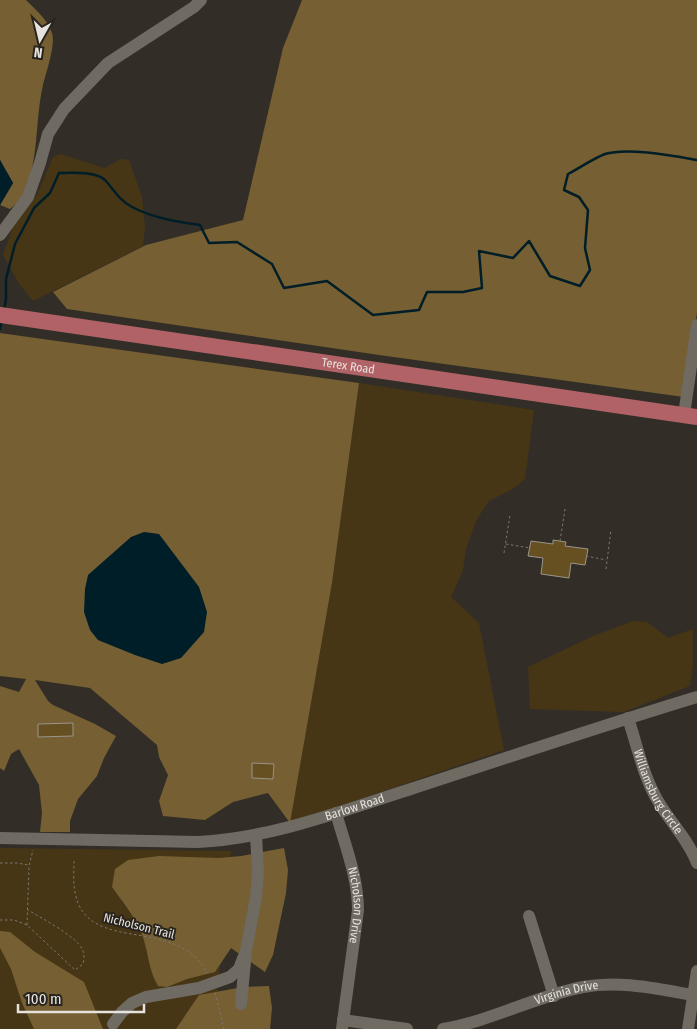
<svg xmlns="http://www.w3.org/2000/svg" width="697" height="1029" font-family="'Fira Sans Condensed',sans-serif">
  <rect width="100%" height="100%" fill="#322e27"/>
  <g fill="#463615">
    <path d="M 61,154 L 104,168 L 121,159 L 129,160 L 142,197 L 145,227 L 143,246 L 33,301 L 20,285 L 3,255 L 14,224 L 37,195 L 53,157 Z"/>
    <path d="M 359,383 L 534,410 L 525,479 L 511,490 L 489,501 L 477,519 L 466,549 L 463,570 L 451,597 L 479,623 L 504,750 L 290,823 L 332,583 Z"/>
    <path d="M 633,621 L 647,622 L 668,638 L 693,629 L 693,665 L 690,686 L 624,712 L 530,709 L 528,667 L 593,636 Z"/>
    <path d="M 0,848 L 231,851 L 214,1029 L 0,1029 Z"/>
  </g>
  <g fill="#765f32">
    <path d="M 0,0 L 26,0 C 36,10 47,19 52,33 C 56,44 46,73 43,85 C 35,120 39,158 25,192 C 21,199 16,204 10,209 L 0,205 L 13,183 L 0,160 Z"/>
    <path d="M 302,0 L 697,0 L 697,313 L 684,397 L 379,355 L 67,309 L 53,292 L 146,245 L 243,220 L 283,48 Z"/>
    <path d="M 0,333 L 359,383 L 332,583 L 290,823 L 268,793 L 233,802 L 205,820 L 163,816 L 159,801 L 168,775 L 159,757 L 157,745 L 90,688 L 35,680 L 48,701 L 53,705 L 95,724 L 116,736 L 104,758 L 97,776 L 78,799 L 70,821 L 70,832 L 40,832 L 42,813 L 39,785 L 19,749 L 11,754 L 4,771 L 0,768 L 0,686 L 19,692 L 26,679 L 0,676 Z"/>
    <path d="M 284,848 L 288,870 L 286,893 L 273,955 L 265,972 L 231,948 L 215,972 L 187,979 L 167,987 L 158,986 C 147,968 149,949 140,930 C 133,914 122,901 112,887 L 115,869 L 128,860 L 159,856 L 219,858 L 241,856 Z"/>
    <path d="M 0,931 L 10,932 L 35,952 L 84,982 L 103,1029 L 34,1029 L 22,1003 L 11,969 L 0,948 Z"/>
    <path d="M 269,986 L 272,1008 L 270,1029 L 176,1029 L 199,995 L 243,987 Z"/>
  </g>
  <g fill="#001e28">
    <path d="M 0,160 L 13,183 L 0,205 Z"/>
    <path d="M 144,532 L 159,534 L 199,587 L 207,612 L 204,632 L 181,658 L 162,664 L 135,655 L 98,640 L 90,630 L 84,612 L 85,589 L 88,575 L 131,537 Z"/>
  </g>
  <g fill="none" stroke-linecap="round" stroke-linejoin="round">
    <g stroke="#001e28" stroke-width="2.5">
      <path d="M 4,310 L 6,299 L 6,279 L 15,244 L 34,208 L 50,193 L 59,173 C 72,173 96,171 105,180 C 115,191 119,200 132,207 C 153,218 178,222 200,225 L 209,243 L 237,242 L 272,264 L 284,288 L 327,281 L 373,315 L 419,310 L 427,292 L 463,292 L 482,288 L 479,251 L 513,258 L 529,241 L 550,276 L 580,286 L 590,270 L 585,248 L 588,210 L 579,197 L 564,190 L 568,174 C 580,168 592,159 605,154 C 627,147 674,156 697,160"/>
      <path d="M 0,329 L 2,320"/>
    </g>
  </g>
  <g fill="#665022" stroke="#9a958c">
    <path d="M 553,540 L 566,542 L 565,546 L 588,549 L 585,565 L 571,563 L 569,578 L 541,574 L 543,558 L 528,556 L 531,541 L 553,544 Z"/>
    <path d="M 73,723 L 73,736 L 38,737 L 38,724 Z"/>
    <path d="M 252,763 L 274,764 L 273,779 L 252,778 Z"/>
  </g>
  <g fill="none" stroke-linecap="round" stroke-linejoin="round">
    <g stroke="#7b7771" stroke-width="1" stroke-dasharray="2.5 2.5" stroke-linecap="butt">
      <path d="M 560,541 L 565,509"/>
      <path d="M 506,544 L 530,548"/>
      <path d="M 504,553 L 510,515"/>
      <path d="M 586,556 L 606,560"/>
      <path d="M 606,569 L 611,530"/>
      <path d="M 74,861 C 74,871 73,882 75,892 C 86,956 176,914 207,973"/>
      <path d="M 0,863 L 17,863 L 28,865"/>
      <path d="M 0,920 L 14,920 L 27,925 L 75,970 L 83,964 C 84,959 85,953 82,949 C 76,936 41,918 28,910"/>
      <path d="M 27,925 L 29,866 L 33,850"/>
      <path d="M 215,993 L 224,1029"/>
    </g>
    <g stroke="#6f6a62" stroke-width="12">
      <path d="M 0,235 L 28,197 L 40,163 L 48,134 L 64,109 L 108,63 L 194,7 L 201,0"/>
      <path d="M 684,415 L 697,325"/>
      <path id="s1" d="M 628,718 C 637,745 643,776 658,801 C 670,822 688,839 697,863"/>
      <path id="s2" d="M 336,813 C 345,845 358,877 358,910 L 342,1029"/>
      <path id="s3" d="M 0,838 L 198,842 C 273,838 341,811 411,789 C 506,758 601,726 697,697"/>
      <path d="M 529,916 L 554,996"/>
      <path d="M 241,1004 L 246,951 L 256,897 L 258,872 L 256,835"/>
      <path d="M 343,1020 L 407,1029"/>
      <path d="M 113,1024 L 122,1012 L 132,1003 L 146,997 L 199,988 L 230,977 L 239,969 L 244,956"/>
      <path id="s4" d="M 443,1029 C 491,1021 536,996 583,987 C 620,980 657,989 693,995"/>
      <path d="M 688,1029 L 697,971"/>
    </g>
    <path stroke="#b06266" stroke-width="16" id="s5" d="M 0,315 L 697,417"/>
  </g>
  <g text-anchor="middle" stroke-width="4" stroke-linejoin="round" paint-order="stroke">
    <g font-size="12" fill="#e6e3de" stroke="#28241d">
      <text dy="4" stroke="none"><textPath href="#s5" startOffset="352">Terex Road</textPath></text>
      <text dy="4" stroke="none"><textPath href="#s1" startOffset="80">Williamsburg Circle</textPath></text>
      <text dy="4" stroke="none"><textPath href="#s3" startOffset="359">Barlow Road</textPath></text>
      <text dy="4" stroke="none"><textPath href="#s2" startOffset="95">Nicholson Drive</textPath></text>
      <text transform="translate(139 926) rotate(14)" y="4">Nicholson Trail</text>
      <text dy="4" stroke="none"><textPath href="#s4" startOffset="129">Virginia Drive</textPath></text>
    </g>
  </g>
  <g transform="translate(40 40) rotate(188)" stroke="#28241d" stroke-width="4" paint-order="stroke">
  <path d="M0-4L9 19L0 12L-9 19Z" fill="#e6e3de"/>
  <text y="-8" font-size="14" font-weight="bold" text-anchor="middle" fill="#e6e3de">N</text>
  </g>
  <path d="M18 1004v8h126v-8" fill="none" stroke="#e6e3de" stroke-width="2.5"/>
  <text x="25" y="1004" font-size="15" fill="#e6e3de" stroke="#28241d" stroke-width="4" paint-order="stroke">100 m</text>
</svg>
